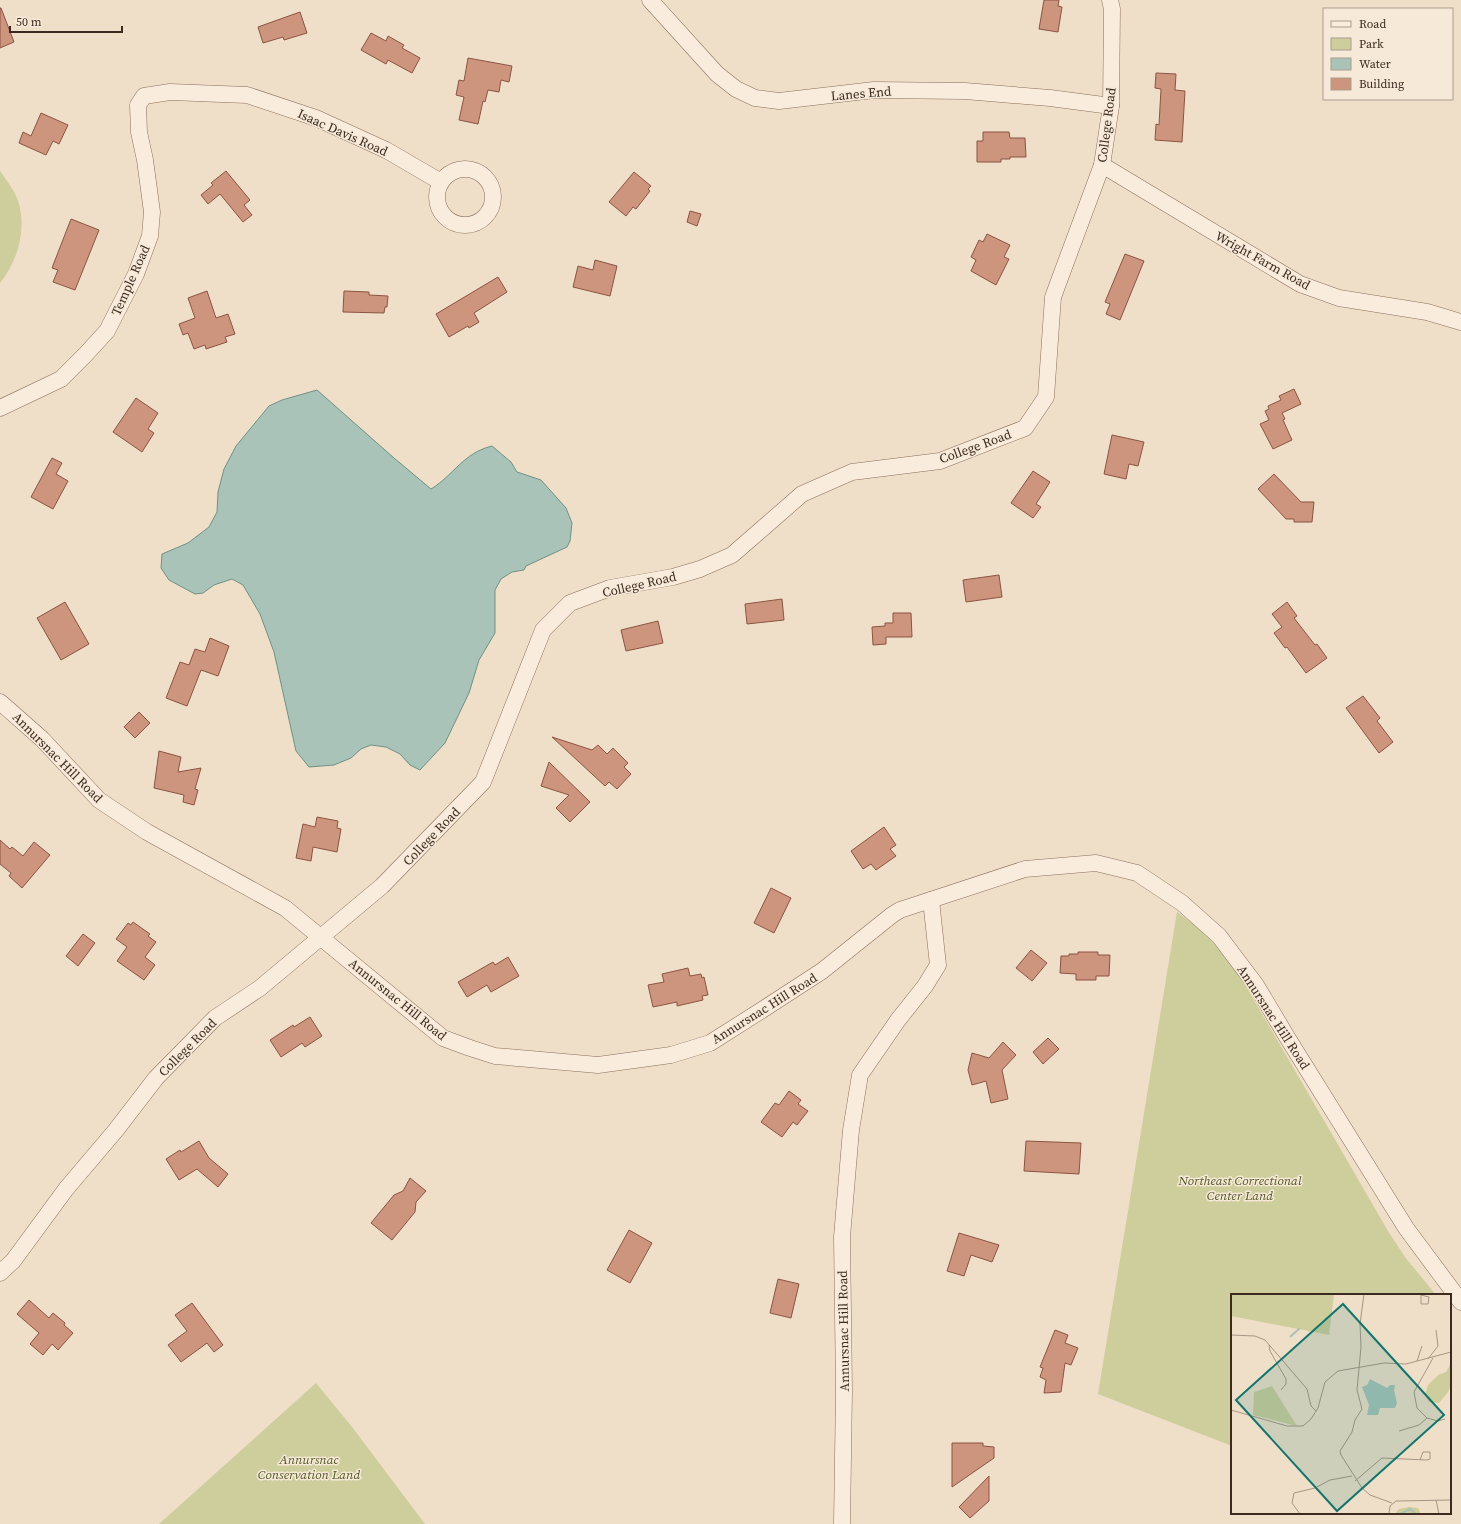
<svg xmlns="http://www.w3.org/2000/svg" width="1461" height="1524" font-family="'Source Serif 4',serif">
  <rect width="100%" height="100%" fill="#efdec8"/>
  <g fill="#cecd9c">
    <path d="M 0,171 C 6,180 15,191 18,201 C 27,228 18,261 0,283 Z"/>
    <path d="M 1177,912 C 1201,928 1218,947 1236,969 L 1388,1231 L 1405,1257 L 1436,1295 L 1232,1295 L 1232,1446 L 1098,1394 Z"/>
    <path d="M 316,1383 L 352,1427 L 425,1524 L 159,1524 Z"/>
  </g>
  <path fill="#a9c3b8" stroke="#6f9284" d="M 317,390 L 394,458 L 431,489 C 454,475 463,453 492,446 L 511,462 L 517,472 L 541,480 L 566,508 L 572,523 L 570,541 L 567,547 L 526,566 L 524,570 L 512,572 L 501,579 L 495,590 L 495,633 L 479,660 L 469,693 L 445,743 L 420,770 L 410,765 L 400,754 L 386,747 L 371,745 L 361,749 L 351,758 L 334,765 L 309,767 L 296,751 L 274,652 L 260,614 L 243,585 L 232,579 L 214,585 L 203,593 L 195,594 L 169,580 L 161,568 L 162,554 L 188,543 L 209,527 L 217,512 L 218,492 L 224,469 L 236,446 L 269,406 L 282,400 Z"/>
  <g fill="#cd947e" stroke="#8b5542">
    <path d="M 1044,0 L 1059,0 L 1058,6 L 1062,7 L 1058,32 L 1039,29 Z"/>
    <path d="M 0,8 L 1,8 L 14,42 L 0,48 Z"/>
    <path d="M 300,12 L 307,33 L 284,40 L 283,37 L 263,43 L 258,27 Z"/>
    <path d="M 371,33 L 386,41 L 388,36 L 404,45 L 402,48 L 420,58 L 412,73 L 388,60 L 386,64 L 361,50 Z"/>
    <path d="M 468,58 L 512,66 L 509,82 L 501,80 L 499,92 L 488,90 L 485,102 L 483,101 L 478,124 L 459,120 L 464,97 L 456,95 L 459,80 L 464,81 Z"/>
    <path d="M 1156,73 L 1176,74 L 1175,90 L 1185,91 L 1182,142 L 1155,140 L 1156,124 L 1159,125 L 1161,89 L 1155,88 Z"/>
    <path d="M 41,113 L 68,125 L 59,144 L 53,141 L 46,155 L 19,143 L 23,132 L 31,136 Z"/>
    <path d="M 983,132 L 1009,132 L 1010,138 L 1025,138 L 1026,157 L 1010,157 L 1010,159 L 1001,159 L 1001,162 L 977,162 L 977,141 L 983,141 Z"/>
    <path d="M 226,171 L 250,200 L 244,205 L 252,215 L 243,222 L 220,194 L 208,204 L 201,195 L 213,185 L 211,183 Z"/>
    <path d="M 634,172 L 651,186 L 648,189 L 650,191 L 636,209 L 633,207 L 626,216 L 609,202 Z"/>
    <path d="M 690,211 L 701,214 L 697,226 L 687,222 Z"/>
    <path d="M 71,219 L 99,230 L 75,290 L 53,282 L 58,270 L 52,268 Z"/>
    <path d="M 987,234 L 1010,245 L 1004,257 L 1009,259 L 996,285 L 971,271 L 976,260 L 971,257 L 979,240 L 983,242 Z"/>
    <path d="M 1125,254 L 1144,261 L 1120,320 L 1106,314 L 1110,304 L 1105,302 Z"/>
    <path d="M 595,260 L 617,266 L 610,296 L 573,287 L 578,266 L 593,270 Z"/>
    <path d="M 498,277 L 507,292 L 474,313 L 479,322 L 469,328 L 468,326 L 449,337 L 436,314 Z"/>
    <path d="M 207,291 L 216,318 L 228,314 L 235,334 L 225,337 L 227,342 L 206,349 L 205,345 L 194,349 L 188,333 L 183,335 L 179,324 L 195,318 L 188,298 Z"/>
    <path d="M 344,291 L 369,292 L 369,295 L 388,296 L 387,307 L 385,307 L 384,313 L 343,312 Z"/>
    <path d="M 1294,389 L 1301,404 L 1282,413 L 1285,419 L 1283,420 L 1292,440 L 1273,449 L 1260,424 L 1269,420 L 1265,411 L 1269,409 L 1268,406 L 1281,400 L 1279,396 Z"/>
    <path d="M 136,398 L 158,413 L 148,429 L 154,433 L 142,452 L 113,432 Z"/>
    <path d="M 1112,435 L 1144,442 L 1138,466 L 1129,464 L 1126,479 L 1104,474 Z"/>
    <path d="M 52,458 L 62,463 L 56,474 L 68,481 L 53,509 L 31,497 Z"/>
    <path d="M 1033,471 L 1050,482 L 1036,504 L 1041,507 L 1033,518 L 1011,503 Z"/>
    <path d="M 1274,474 L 1301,502 L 1314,502 L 1312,522 L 1294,522 L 1294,519 L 1286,519 L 1258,489 Z"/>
    <path d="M 999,575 L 1002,597 L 966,602 L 963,580 Z"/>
    <path d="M 782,599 L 784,620 L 747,624 L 745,604 Z"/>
    <path d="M 65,602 L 89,644 L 61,660 L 37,618 Z"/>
    <path d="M 1287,602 L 1297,616 L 1294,618 L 1315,645 L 1317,644 L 1327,658 L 1306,673 L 1287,647 L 1285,648 L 1274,633 L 1282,627 L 1272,614 Z"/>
    <path d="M 893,613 L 911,613 L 912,637 L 886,637 L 886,644 L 873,645 L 872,627 L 885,626 L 885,623 L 893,623 Z"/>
    <path d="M 658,621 L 663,643 L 626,651 L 621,630 Z"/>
    <path d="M 210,638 L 229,646 L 218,676 L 201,670 L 187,706 L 166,698 L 180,662 L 189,665 L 195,649 L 205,652 Z"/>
    <path d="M 1363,696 L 1380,718 L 1377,721 L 1393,742 L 1379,753 L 1346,708 Z"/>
    <path d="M 139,712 L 150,723 L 135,738 L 124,727 Z"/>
    <path d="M 552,737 L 592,750 L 598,745 L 607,754 L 613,748 L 628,763 L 624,767 L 631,774 L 617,789 L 609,782 L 605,786 Z"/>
    <path d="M 159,751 L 181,757 L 178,772 L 201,768 L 195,789 L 198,790 L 194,805 L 183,802 L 184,795 L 154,788 Z"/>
    <path d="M 549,762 L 590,802 L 570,822 L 556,808 L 569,795 L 541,786 Z"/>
    <path d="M 317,817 L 338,821 L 337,828 L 341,829 L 337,852 L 313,847 L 311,861 L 296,858 L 303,824 L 315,827 Z"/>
    <path d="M 884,827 L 896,845 L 890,849 L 896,856 L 876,870 L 871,864 L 863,869 L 851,851 Z"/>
    <path d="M 0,840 L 10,849 L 12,847 L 23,856 L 34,842 L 50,855 L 22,888 L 9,876 L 11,873 L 0,864 Z"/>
    <path d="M 771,888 L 791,898 L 774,933 L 754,923 Z"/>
    <path d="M 133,922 L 150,934 L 148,936 L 156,942 L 145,957 L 155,965 L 144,980 L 117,961 L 127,947 L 116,939 L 128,923 L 131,925 Z"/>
    <path d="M 83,934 L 95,943 L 78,966 L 66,956 Z"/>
    <path d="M 1031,950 L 1047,963 L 1032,981 L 1016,968 Z"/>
    <path d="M 1078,952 L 1098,952 L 1098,955 L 1110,955 L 1109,976 L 1096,976 L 1096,980 L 1076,980 L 1076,974 L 1060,973 L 1061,956 L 1069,956 L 1069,954 L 1078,954 Z"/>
    <path d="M 508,957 L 519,976 L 491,992 L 487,985 L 467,997 L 458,982 L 493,962 L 495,965 Z"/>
    <path d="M 688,968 L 690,976 L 701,974 L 702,978 L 704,977 L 708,995 L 702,996 L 703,1000 L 677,1006 L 677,1002 L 653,1007 L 648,985 L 664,982 L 662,974 Z"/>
    <path d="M 310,1017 L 322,1036 L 305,1047 L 302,1043 L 281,1057 L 270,1040 L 293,1025 L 294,1027 Z"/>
    <path d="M 1048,1038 L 1059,1049 L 1043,1064 L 1033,1052 Z"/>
    <path d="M 1003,1042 L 1016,1055 L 1002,1070 L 1008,1099 L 991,1103 L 986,1081 L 972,1085 L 968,1070 L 972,1053 L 989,1058 Z"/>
    <path d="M 789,1091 L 801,1100 L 798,1104 L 808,1111 L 797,1125 L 793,1122 L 782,1137 L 761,1122 L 775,1103 L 779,1105 Z"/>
    <path d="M 199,1141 L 209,1158 L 228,1174 L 218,1187 L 197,1169 L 179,1180 L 166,1159 L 180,1150 L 181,1152 Z"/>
    <path d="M 1026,1141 L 1081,1143 L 1079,1174 L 1024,1171 Z"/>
    <path d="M 410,1178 L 426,1191 L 416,1202 L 415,1212 L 392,1240 L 371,1223 L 394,1195 L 403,1191 Z"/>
    <path d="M 629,1230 L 652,1243 L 630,1283 L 607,1270 Z"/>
    <path d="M 959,1233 L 999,1245 L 992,1262 L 971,1255 L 964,1276 L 947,1271 Z"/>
    <path d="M 778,1279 L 799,1284 L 791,1318 L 770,1313 Z"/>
    <path d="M 29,1300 L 49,1318 L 53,1313 L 65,1323 L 64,1325 L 73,1333 L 58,1350 L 52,1344 L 43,1355 L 30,1344 L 39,1333 L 17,1314 Z"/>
    <path d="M 192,1303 L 223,1345 L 214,1352 L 207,1343 L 181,1362 L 168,1345 L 187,1331 L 175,1315 Z"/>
    <path d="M 1055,1330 L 1068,1335 L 1065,1343 L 1078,1348 L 1071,1365 L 1065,1363 L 1061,1392 L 1044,1393 L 1046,1380 L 1040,1377 L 1043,1368 L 1040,1367 Z"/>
    <path d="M 952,1443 L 983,1443 L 983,1446 L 994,1447 L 994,1458 L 952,1487 Z"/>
    <path d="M 989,1476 L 989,1501 L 970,1518 L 959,1507 Z"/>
  </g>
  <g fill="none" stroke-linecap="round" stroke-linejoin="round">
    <defs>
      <g id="street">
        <path d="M 650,0 L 717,74 L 736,89 L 755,98 L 779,101 L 874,90 L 965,91 L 1050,98 L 1111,106"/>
        <path d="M 1102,165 L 1300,284 L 1339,298 L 1427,312 L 1461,322"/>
        <circle cx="465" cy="197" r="28"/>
        <path d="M 0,408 L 61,379 L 86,354 L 107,331 L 136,274 L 150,236 L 152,212 L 145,160 L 139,132 L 138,105 L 144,96 L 170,92 L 247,95 L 316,118 L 386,150 L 441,182"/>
        <path d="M 0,702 L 42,739 L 99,800 L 147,832 L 285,908 L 443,1038 L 470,1048 L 495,1056 L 598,1065 L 671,1055 L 710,1043 L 762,1010 L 822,971 L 892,915 L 900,910 L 1025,869 L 1096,863 L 1137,873 L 1182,903 L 1219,936 L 1256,985 L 1287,1037 L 1406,1228 L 1461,1302"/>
        <path d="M 0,1273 L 13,1261 L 66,1189 L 116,1130 L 156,1078 L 215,1018 L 260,988 L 382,886 L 483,782 L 543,630 L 570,603 L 610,588 L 673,577 L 700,569 L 732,555 L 802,494 L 852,472 L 940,461 L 1025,428 L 1046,397 L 1053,297 L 1102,165 L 1111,106 L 1112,9 L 1110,0"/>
        <path d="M 842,1524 L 844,1390 L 842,1237 L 851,1130 L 860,1075 L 898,1020 L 925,986 L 938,965 L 931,900"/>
      </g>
    </defs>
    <use href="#street" stroke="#8c6f5d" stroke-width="17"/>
    <use href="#street" stroke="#f9ecdc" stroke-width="16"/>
  </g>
  <g text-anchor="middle" stroke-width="3" stroke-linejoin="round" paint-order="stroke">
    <g font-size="13" fill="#3c2a20" stroke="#f6e9d8">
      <text transform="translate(861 93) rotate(-5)" y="5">Lanes End</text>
      <text transform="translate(1106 125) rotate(-83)" y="5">College Road</text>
      <text transform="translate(343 132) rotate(24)" y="5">Isaac Davis Road</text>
      <text transform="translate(1263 260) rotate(29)" y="5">Wright Farm Road</text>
      <text transform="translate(130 280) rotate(-66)" y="5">Temple Road</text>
      <text transform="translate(975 446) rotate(-20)" y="5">College Road</text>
      <text transform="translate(639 584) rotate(-13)" y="5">College Road</text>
      <text transform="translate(58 757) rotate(45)" y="5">Annursnac Hill Road</text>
      <text transform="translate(431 836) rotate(-46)" y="5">College Road</text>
      <text transform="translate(398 999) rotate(39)" y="5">Annursnac Hill Road</text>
      <text transform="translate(764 1008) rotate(-32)" y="5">Annursnac Hill Road</text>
      <text transform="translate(1274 1017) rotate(57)" y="5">Annursnac Hill Road</text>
      <text transform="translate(187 1047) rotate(-45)" y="5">College Road</text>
      <text transform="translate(843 1331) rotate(-91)" y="5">Annursnac Hill Road</text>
    </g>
    <g font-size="13" font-style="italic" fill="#535927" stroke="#f6e9d8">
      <text x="1240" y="1185">Northeast Correctional<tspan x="1240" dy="15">Center Land</tspan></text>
      <text x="309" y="1464">Annursnac<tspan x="309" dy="15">Conservation Land</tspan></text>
    </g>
  </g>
  <g transform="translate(1231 1294)">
    <rect width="220" height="220" fill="#efdec8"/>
    <path d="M 0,0 L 103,0 L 98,41 L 0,22 ZM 220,69 L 220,92 L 217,98 L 208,109 L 198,108 L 194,101 L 197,91 L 207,81 L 215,78 ZM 41,92 L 66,132 L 22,121 L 23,98 ZM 178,213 L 187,214 L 190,220 L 164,220 L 168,215 Z" fill="#cecd9c"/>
    <path d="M 139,85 L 156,94 L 159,91 L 164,91 L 163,96 L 166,109 L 164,114 L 149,114 L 147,121 L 136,121 L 138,111 L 131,93 L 136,91 Z" fill="#a9c3b8"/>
    <path fill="none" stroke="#a9c3b8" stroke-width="2" d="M 59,43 L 69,34M 169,220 L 179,215 L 185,220"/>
    <path fill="none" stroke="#a79685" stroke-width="1" d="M 133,0 L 129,30 L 130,53 L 126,96 L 131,115 L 124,126 L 121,138 L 109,157 L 110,161 L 131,194 L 139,201 L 161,209M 190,0 L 190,10 L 197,10 L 198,3 L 190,1M 0,41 L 24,42 L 34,46 L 76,95 L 80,112 L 85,117M 38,51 L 39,57 L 55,85 L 55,90 L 50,96M 197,65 L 207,52 L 205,36M 186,67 L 191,52M 0,116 L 56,132 L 72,132 L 80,125 L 87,114 L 94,88 L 107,77 L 153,69 L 175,70 L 220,58M 196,124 L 186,114 L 183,98 L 202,64M 196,124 L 207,127 L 214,125M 168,137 L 188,131 L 196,124M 124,187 L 151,164 L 196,166 L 199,165 L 199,158 L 192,158 L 189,166M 205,206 L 208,220M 69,220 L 61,209 L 63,199 L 84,194 L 99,186 L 121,182M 158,220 L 159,212 L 165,207 L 220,206"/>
    <path fill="#0f766e" fill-opacity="0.15" stroke="#0f766e" stroke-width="2" d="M 112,10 L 213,121 L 106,217 L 5,106 Z"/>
    <rect width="220" height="220" fill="none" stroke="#3c2a20" stroke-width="2"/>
  </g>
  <rect x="1323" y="8" width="130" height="92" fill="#f6e9d8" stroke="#ac9d8e"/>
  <rect x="1331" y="21" width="20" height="6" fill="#f9ecdc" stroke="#ac9d8e"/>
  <text x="1359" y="28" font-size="12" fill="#3c2a20">Road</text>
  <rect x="1331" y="38" width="20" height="12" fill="#cecd9c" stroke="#ac9d8e"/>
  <text x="1359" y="48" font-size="12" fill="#3c2a20">Park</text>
  <rect x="1331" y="58" width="20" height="12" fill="#a9c3b8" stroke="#ac9d8e"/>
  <text x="1359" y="68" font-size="12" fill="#3c2a20">Water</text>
  <rect x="1331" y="78" width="20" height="12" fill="#cd947e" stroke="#ac9d8e"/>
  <text x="1359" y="88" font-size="12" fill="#3c2a20">Building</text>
  <path d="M10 26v6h112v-6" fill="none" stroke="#3c2a20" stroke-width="2"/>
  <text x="16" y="26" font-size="12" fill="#3c2a20" stroke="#f6e9d8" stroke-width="3" paint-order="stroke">50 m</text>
</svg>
